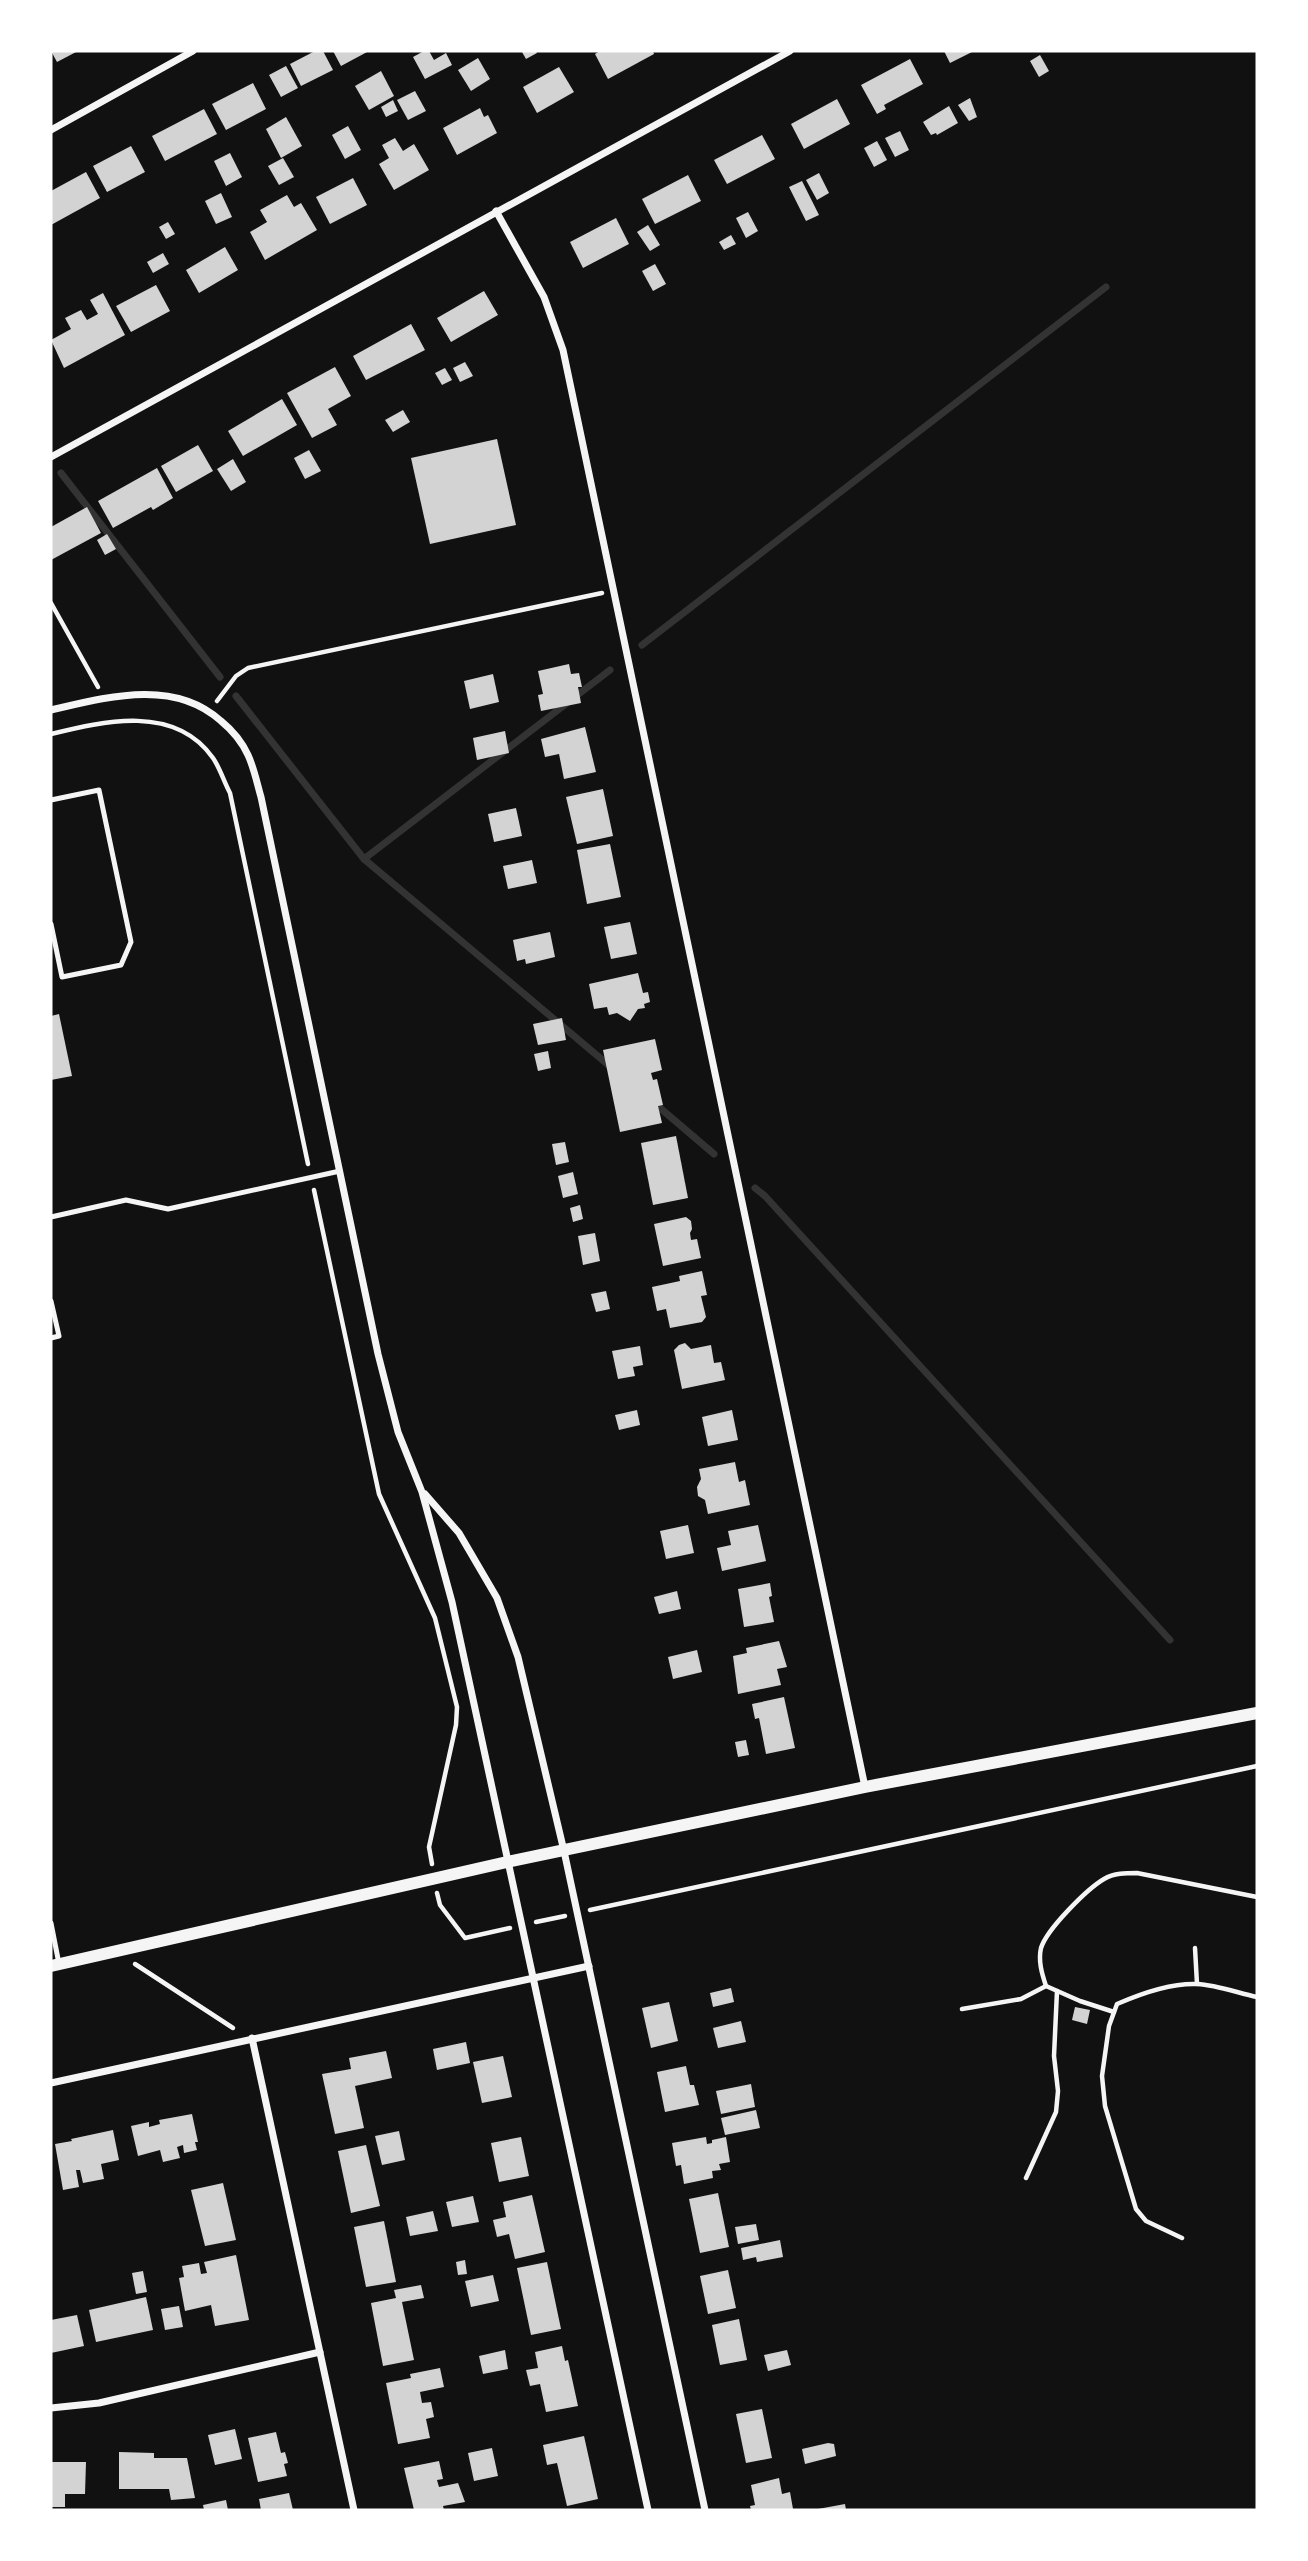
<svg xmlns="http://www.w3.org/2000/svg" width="1308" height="2561" font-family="'Work Sans',sans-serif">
  <rect width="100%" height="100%" fill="#111"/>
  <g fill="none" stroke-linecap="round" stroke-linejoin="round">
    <g stroke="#333" stroke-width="7">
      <path d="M 61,473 L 220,677"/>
      <path d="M 642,645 L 1106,287"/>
      <path d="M 236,696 L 364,859 L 612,1068"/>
      <path d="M 364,859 L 610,670"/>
      <path d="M 653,1102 L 714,1154"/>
      <path d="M 755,1188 L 765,1196 L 1170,1640"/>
    </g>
  </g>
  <g fill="#d3d3d3">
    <path d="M 51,51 L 78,51 L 57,62 Z"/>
    <path d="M 315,51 L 323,51 L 333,70 L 301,86 L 290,64 Z"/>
    <path d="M 333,51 L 369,51 L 341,66 Z"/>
    <path d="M 424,51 L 429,51 L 434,60 L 446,53 L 452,65 L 425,79 L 413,57 Z"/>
    <path d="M 536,51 L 537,53 L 526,59 L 522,52 Z"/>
    <path d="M 600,51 L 653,51 L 654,54 L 608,79 L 595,54 Z"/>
    <path d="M 944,51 L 974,51 L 950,63 Z"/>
    <path d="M 1040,55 L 1049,71 L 1039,77 L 1030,61 Z"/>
    <path d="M 478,58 L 490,79 L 471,91 L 458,70 Z"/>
    <path d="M 910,59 L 923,84 L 884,105 L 886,109 L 877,114 L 861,85 Z"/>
    <path d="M 286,66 L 298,88 L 281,97 L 269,75 Z"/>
    <path d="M 559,67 L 574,92 L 537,113 L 523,87 Z"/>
    <path d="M 381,71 L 394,96 L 369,110 L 355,86 Z"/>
    <path d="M 253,83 L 266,109 L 226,130 L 212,104 Z"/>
    <path d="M 415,91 L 426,111 L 408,120 L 397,100 Z"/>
    <path d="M 970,98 L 977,117 L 969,121 L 958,105 Z"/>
    <path d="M 837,99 L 850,124 L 804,149 L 791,124 Z"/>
    <path d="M 393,100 L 398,111 L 386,117 L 381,107 Z"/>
    <path d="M 949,106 L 958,123 L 937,135 L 936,133 L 931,135 L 923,122 Z"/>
    <path d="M 480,108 L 484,117 L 488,115 L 497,133 L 457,155 L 443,128 Z"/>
    <path d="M 204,109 L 217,134 L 165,161 L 152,136 Z"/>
    <path d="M 286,117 L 302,146 L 281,158 L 266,129 Z"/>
    <path d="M 348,126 L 361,150 L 345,159 L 332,135 Z"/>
    <path d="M 900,131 L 909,150 L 895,157 L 885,138 Z"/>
    <path d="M 762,135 L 775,159 L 727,184 L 714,160 Z"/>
    <path d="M 395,138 L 403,151 L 414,144 L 429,170 L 394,190 L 379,164 L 389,158 L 382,145 Z"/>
    <path d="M 877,141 L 887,160 L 874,167 L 864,148 Z"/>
    <path d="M 131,146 L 145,172 L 107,192 L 93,166 Z"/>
    <path d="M 230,153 L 242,177 L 226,186 L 214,161 Z"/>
    <path d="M 283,158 L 294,177 L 279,185 L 268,166 Z"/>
    <path d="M 86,172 L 100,198 L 51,225 L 51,191 Z"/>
    <path d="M 819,173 L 829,193 L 817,200 L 806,180 Z"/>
    <path d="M 688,175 L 701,201 L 655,224 L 642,199 Z"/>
    <path d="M 353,178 L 367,205 L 330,224 L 316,197 Z"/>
    <path d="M 802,181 L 819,215 L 806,221 L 789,187 Z"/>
    <path d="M 221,193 L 232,217 L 216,224 L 205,201 Z"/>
    <path d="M 287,195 L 294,207 L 301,203 L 317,230 L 265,260 L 250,232 L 267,222 L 260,210 Z"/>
    <path d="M 748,212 L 758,231 L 746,238 L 736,218 Z"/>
    <path d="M 616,218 L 629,244 L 583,268 L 570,242 Z"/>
    <path d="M 168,222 L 175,234 L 166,239 L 159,227 Z"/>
    <path d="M 648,225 L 660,245 L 650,251 L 637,232 Z"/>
    <path d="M 731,235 L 736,244 L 724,250 L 719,242 Z"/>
    <path d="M 225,247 L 238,270 L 199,293 L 186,270 Z"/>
    <path d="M 163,253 L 169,264 L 153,273 L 147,262 Z"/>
    <path d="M 655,264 L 666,284 L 653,291 L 642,271 Z"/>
    <path d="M 156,285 L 170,311 L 131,332 L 116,306 Z"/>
    <path d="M 484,291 L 498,315 L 451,342 L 437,318 Z"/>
    <path d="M 103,293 L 125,335 L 64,368 L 51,340 L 71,329 L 65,318 L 81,310 L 87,320 L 98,314 L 90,300 Z"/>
    <path d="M 411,324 L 425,350 L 366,380 L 353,356 Z"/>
    <path d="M 465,362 L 473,376 L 460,382 L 453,368 Z"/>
    <path d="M 335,367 L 351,396 L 328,409 L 337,425 L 312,438 L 287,393 Z"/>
    <path d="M 445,368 L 452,380 L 442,385 L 435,373 Z"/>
    <path d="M 282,399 L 297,425 L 243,456 L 228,431 Z"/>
    <path d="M 403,410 L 410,422 L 393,432 L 385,420 Z"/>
    <path d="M 497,439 L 516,525 L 430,544 L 411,458 Z"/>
    <path d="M 198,445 L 213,471 L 176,492 L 161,466 Z"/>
    <path d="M 309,450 L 321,471 L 305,479 L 294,458 Z"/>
    <path d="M 233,459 L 246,482 L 231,491 L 217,469 Z"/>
    <path d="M 157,468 L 173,498 L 153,510 L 151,507 L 113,528 L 98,501 Z"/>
    <path d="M 87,507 L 101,533 L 51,560 L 51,527 Z"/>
    <path d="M 107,534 L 116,549 L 105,555 L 97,540 Z"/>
    <path d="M 569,664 L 571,674 L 579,673 L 582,687 L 578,687 L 581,703 L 541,711 L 538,695 L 543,694 L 538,671 Z"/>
    <path d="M 493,674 L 499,702 L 470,709 L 464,681 Z"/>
    <path d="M 585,727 L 596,772 L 564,779 L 559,754 L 545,757 L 541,739 Z"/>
    <path d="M 505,731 L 509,753 L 477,760 L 473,738 Z"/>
    <path d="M 603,789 L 613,836 L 577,844 L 566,797 Z"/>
    <path d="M 516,808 L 522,836 L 494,842 L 488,814 Z"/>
    <path d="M 610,844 L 621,897 L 587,904 L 577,850 Z"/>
    <path d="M 532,860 L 537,883 L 508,889 L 503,866 Z"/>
    <path d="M 630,922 L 637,954 L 611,959 L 604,927 Z"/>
    <path d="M 550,932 L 555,957 L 526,964 L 525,959 L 517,961 L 513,940 Z"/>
    <path d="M 638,973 L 643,993 L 648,992 L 650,1002 L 644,1004 L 645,1008 L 638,1009 L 630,1021 L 617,1013 L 609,1015 L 607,1007 L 594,1009 L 589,984 Z"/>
    <path d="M 59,1014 L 72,1076 L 51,1080 L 51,1016 Z"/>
    <path d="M 562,1018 L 566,1040 L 538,1045 L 533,1024 Z"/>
    <path d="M 655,1039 L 662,1070 L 651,1073 L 653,1080 L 657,1079 L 663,1105 L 658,1106 L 662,1123 L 620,1132 L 603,1050 Z"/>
    <path d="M 548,1051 L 551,1068 L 538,1071 L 534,1054 Z"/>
    <path d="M 676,1136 L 688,1198 L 653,1205 L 641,1143 Z"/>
    <path d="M 565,1142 L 569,1162 L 556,1165 L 552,1144 Z"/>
    <path d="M 573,1172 L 578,1194 L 563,1198 L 558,1176 Z"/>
    <path d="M 580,1205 L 583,1219 L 573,1222 L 570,1208 Z"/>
    <path d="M 686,1217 L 691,1221 L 692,1229 L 690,1233 L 691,1240 L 697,1239 L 701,1258 L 663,1266 L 654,1224 Z"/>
    <path d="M 595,1233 L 600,1261 L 583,1265 L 578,1236 Z"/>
    <path d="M 702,1271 L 707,1295 L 701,1296 L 706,1317 L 702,1322 L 670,1328 L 666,1309 L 657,1311 L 652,1287 L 680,1281 L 679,1276 Z"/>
    <path d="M 606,1291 L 610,1309 L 596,1312 L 591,1294 Z"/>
    <path d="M 685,1343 L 691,1349 L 711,1345 L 714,1363 L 721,1362 L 725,1380 L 682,1389 L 674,1350 L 679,1345 Z"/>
    <path d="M 640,1346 L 643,1365 L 633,1367 L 635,1376 L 618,1379 L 612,1351 Z"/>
    <path d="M 637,1410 L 640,1425 L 619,1430 L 615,1415 Z"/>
    <path d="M 732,1410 L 738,1440 L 708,1446 L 702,1417 Z"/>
    <path d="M 735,1462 L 739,1482 L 745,1480 L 750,1505 L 708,1514 L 705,1500 L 698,1496 L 697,1487 L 701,1479 L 699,1469 Z"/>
    <path d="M 688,1525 L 694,1553 L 666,1559 L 660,1531 Z"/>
    <path d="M 758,1525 L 766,1561 L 722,1571 L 717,1548 L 731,1545 L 728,1531 Z"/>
    <path d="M 770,1583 L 772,1596 L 769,1597 L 774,1622 L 744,1627 L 738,1589 Z"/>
    <path d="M 677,1591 L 681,1609 L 659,1614 L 654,1597 Z"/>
    <path d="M 779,1641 L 787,1667 L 777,1669 L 781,1685 L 738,1694 L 733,1656 L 747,1653 L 746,1648 Z"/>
    <path d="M 697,1650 L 702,1672 L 673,1679 L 668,1657 Z"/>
    <path d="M 784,1697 L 795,1748 L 766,1754 L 759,1718 L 755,1719 L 752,1704 Z"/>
    <path d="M 746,1740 L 749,1755 L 738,1757 L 735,1742 Z"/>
    <path d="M 731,1988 L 734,2002 L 713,2007 L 710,1993 Z"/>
    <path d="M 669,2002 L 678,2041 L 651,2048 L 642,2008 Z"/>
    <path d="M 1075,2007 L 1090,2010 L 1087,2024 L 1072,2020 Z"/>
    <path d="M 741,2021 L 746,2042 L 718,2048 L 713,2028 Z"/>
    <path d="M 466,2042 L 470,2063 L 437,2070 L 433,2049 Z"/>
    <path d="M 386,2051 L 392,2078 L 355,2086 L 364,2128 L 335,2134 L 322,2074 L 351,2069 L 349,2058 Z"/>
    <path d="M 503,2056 L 512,2097 L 482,2103 L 473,2062 Z"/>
    <path d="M 686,2066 L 690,2085 L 694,2085 L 699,2105 L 665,2112 L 657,2072 Z"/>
    <path d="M 751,2084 L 755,2107 L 721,2114 L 716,2091 Z"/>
    <path d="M 756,2110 L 760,2128 L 725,2135 L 721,2118 Z"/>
    <path d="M 192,2114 L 198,2142 L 195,2142 L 197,2150 L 184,2153 L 183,2145 L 177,2147 L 180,2158 L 163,2162 L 160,2150 L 138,2156 L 131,2126 L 149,2122 L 149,2127 L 160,2124 L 159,2120 Z"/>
    <path d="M 113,2130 L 119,2160 L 101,2164 L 104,2179 L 83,2183 L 80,2170 L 76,2170 L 79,2187 L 63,2190 L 55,2144 L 72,2141 L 71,2139 Z"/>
    <path d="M 399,2131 L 405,2160 L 382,2165 L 375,2136 Z"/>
    <path d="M 521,2137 L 529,2176 L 499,2182 L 491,2143 Z"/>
    <path d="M 706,2137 L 707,2144 L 712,2143 L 712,2140 L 726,2137 L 730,2162 L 719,2164 L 721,2170 L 712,2171 L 713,2178 L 684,2184 L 681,2165 L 676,2166 L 672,2143 Z"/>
    <path d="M 366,2145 L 380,2206 L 351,2213 L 338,2151 Z"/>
    <path d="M 223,2183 L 236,2240 L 205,2246 L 191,2190 Z"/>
    <path d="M 718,2193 L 729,2247 L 700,2253 L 689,2199 Z"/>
    <path d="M 532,2195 L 545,2252 L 515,2259 L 509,2234 L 497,2237 L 493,2220 L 506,2217 L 503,2202 Z"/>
    <path d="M 473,2196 L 479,2222 L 452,2227 L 446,2202 Z"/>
    <path d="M 433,2211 L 438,2231 L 410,2236 L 406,2217 Z"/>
    <path d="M 384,2221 L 396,2282 L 366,2287 L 354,2227 Z"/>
    <path d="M 756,2224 L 759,2240 L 738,2244 L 735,2227 Z"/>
    <path d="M 780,2240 L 783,2257 L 757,2262 L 756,2257 L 743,2260 L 741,2248 Z"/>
    <path d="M 236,2255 L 249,2320 L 215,2326 L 211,2305 L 185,2311 L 179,2278 L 184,2277 L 182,2266 L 199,2263 L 201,2274 L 207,2273 L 204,2262 Z"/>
    <path d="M 465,2260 L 467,2274 L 458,2275 L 456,2262 Z"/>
    <path d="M 547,2262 L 561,2329 L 531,2335 L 517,2268 Z"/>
    <path d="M 728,2270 L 736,2308 L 708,2314 L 700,2276 Z"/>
    <path d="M 143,2271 L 147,2292 L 136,2294 L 132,2273 Z"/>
    <path d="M 493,2275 L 499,2301 L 471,2307 L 465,2281 Z"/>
    <path d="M 421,2285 L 424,2298 L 402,2302 L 414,2360 L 383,2366 L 371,2303 L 396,2298 L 394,2290 Z"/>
    <path d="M 146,2297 L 153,2330 L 96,2342 L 89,2310 Z"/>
    <path d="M 179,2306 L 183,2327 L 165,2330 L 161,2309 Z"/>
    <path d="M 77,2315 L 84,2346 L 51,2353 L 51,2320 Z"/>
    <path d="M 739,2319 L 747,2360 L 720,2365 L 712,2325 Z"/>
    <path d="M 562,2346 L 565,2361 L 568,2360 L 578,2406 L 546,2412 L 540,2384 L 530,2386 L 526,2370 L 538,2368 L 535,2352 Z"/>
    <path d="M 505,2350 L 508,2369 L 483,2374 L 479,2356 Z"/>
    <path d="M 787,2350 L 791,2365 L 768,2371 L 764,2355 Z"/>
    <path d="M 440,2368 L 444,2387 L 420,2392 L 422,2403 L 431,2402 L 434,2417 L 426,2419 L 430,2438 L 398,2444 L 386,2383 L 411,2378 L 410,2374 Z"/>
    <path d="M 762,2409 L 772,2458 L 746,2463 L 736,2414 Z"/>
    <path d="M 235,2429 L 242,2459 L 215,2465 L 208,2435 Z"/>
    <path d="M 276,2432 L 281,2453 L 285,2452 L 288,2463 L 284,2464 L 287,2476 L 258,2482 L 248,2438 Z"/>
    <path d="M 584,2436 L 598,2499 L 567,2506 L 557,2463 L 547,2465 L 543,2445 Z"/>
    <path d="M 828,2443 L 834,2444 L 836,2456 L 805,2464 L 802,2449 Z"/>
    <path d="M 492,2448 L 498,2476 L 474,2481 L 468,2453 Z"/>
    <path d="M 119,2452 L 154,2453 L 154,2458 L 187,2458 L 195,2498 L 171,2500 L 169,2489 L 119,2489 Z"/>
    <path d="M 439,2461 L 443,2479 L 437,2480 L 439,2487 L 458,2483 L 465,2502 L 443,2506 L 444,2510 L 414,2510 L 404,2468 Z"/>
    <path d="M 51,2462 L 86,2462 L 85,2494 L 65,2494 L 65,2507 L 52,2507 Z"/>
    <path d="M 779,2478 L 782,2494 L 790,2492 L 793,2509 L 751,2510 L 750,2506 L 755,2505 L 751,2485 Z"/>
    <path d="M 289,2493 L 293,2510 L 261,2510 L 259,2499 Z"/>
    <path d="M 226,2500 L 228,2510 L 204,2510 L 203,2505 Z"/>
    <path d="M 845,2504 L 846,2510 L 818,2510 L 818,2509 Z"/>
  </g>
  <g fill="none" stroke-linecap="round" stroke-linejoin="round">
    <g stroke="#f5f5f5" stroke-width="4.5">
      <path d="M 51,603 L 98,687"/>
      <path d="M 217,701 L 236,676 L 248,668 L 602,593"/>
      <path d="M 51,734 C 104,721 175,704 213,758 C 220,768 224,782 230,793 L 308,1164"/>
      <path d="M 314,1190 L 379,1494 L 435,1618 L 457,1707 L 456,1725 L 429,1847 L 432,1864"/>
      <path d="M 437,1893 L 440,1905 L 465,1938 L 510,1928"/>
      <path d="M 590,1910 L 1257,1766"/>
      <path d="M 536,1922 L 565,1916"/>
      <path d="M 1195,1948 L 1197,1984"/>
      <path d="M 135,1964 L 233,2028"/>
      <path d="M 962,2009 L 1021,1999 L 1046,1986"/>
      <path d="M 1114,2012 L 1080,2001 L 1046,1986 C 1042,1974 1038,1961 1041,1948 C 1047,1929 1087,1889 1104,1879 C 1114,1873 1126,1873 1137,1873 L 1257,1897"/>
      <path d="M 1026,2178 L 1056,2112 L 1058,2091 L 1054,2056 L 1057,1991"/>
      <path d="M 1182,2238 L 1146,2221 L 1136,2209 L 1105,2106 L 1102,2076 L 1109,2026 L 1117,2004 C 1142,1993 1170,1983 1197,1984 C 1217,1985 1238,1993 1257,1997"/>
    </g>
    <g stroke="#f5f5f5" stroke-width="5">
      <path d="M 51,800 L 99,790 L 131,942 L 121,965 L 62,977 L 51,924"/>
      <path d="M 51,1217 L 126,1200 L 168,1209 L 340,1171"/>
      <path d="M 51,1301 L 59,1336 L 51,1338"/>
      <path d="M 51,1923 L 59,1964"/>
    </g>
    <g stroke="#f5f5f5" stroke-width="7">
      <path d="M 51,130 L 193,51"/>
      <path d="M 496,211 L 544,297 L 563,350 L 865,1787"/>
      <path d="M 51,457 L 790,51"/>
      <path d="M 51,710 C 107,697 174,678 221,721 C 232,730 242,742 248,755 C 254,768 257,783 261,797 L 378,1354 L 398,1432 L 422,1492 L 452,1602 L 648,2510"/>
      <path d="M 425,1494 L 459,1533 L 497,1598 L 518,1657 L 564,1851 L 705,2510"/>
      <path d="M 252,2038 L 354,2510"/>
      <path d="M 51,2083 L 589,1966"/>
      <path d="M 51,2408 L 99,2403 L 320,2352"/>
    </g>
    <path stroke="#f5f5f5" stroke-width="12" d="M 51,1966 L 507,1862 L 865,1787 L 1257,1713"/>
  </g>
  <rect width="1308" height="2561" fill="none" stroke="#ffffff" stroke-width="105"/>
</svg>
